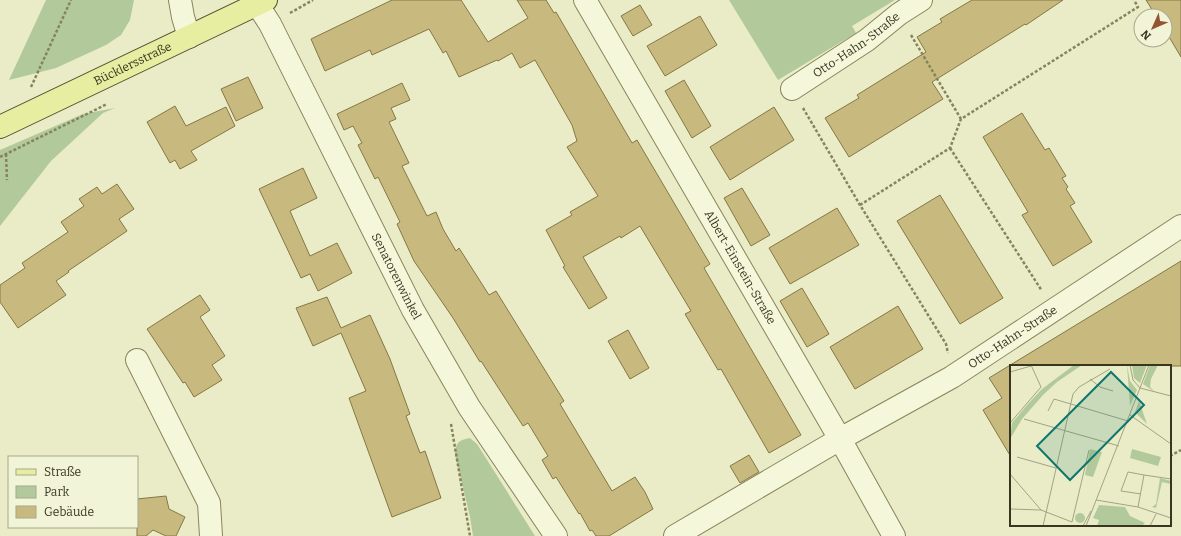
<svg xmlns="http://www.w3.org/2000/svg" width="1181" height="536" font-family="Bitter,serif">
  <rect width="100%" height="100%" fill="#e9ecc7"/>
  <g fill="#b2ca9b">
    <path d="M 46,0 L 134,0 L 130,20 L 121,35 L 106,45 L 56,68 L 9,80 Z"/>
    <path d="M 729,0 L 895,0 L 852,26 L 856,33 L 778,80 Z"/>
    <path d="M 115,108 L 103,113 L 51,161 L 0,226 L 0,150 L 83,114 Z"/>
    <path d="M 470,438 L 477,444 L 535,536 L 473,536 L 470,517 L 455,454 C 456,442 459,440 470,438 Z"/>
  </g>
  <g fill="#c8ba7f" stroke="#857744">
    <path d="M 392,0 L 461,0 L 488,42 L 528,18 L 517,0 L 546,0 L 554,13 L 556,12 L 632,143 L 637,140 L 710,264 L 704,268 L 801,435 L 769,453 L 721,369 L 718,370 L 685,314 L 691,311 L 640,226 L 621,238 L 620,236 L 583,257 L 607,298 L 589,309 L 563,267 L 565,266 L 546,230 L 572,215 L 570,212 L 598,196 L 567,147 L 577,141 L 572,125 L 535,60 L 520,68 L 512,53 L 498,61 L 497,60 L 459,77 L 446,51 L 443,53 L 429,29 L 372,55 L 370,50 L 325,71 L 311,39 Z"/>
    <path d="M 972,0 L 1063,0 L 1026,25 L 1025,24 L 932,82 L 943,99 L 849,157 L 825,118 L 859,98 L 857,95 L 926,52 L 917,37 L 942,22 L 940,19 Z"/>
    <path d="M 1146,0 L 1181,0 L 1181,57 L 1165,30 L 1165,16 L 1156,16 Z"/>
    <path d="M 640,5 L 652,25 L 633,36 L 621,16 Z"/>
    <path d="M 700,16 L 717,45 L 665,76 L 647,46 Z"/>
    <path d="M 248,77 L 263,108 L 236,121 L 221,89 Z"/>
    <path d="M 684,80 L 711,126 L 692,138 L 665,91 Z"/>
    <path d="M 402,83 L 410,100 L 391,108 L 396,119 L 389,122 L 409,163 L 402,166 L 427,216 L 436,212 L 443,229 L 456,251 L 459,248 L 489,295 L 496,291 L 564,401 L 560,404 L 612,491 L 635,477 L 645,492 L 653,509 L 609,536 L 596,536 L 592,530 L 590,531 L 580,513 L 579,514 L 556,477 L 553,479 L 542,460 L 548,456 L 528,423 L 523,426 L 481,361 L 480,362 L 453,318 L 414,261 L 397,224 L 400,222 L 378,177 L 375,179 L 358,145 L 362,143 L 353,126 L 344,130 L 337,114 Z"/>
    <path d="M 175,106 L 186,126 L 226,107 L 235,126 L 191,151 L 197,160 L 180,169 L 175,160 L 170,163 L 147,122 Z"/>
    <path d="M 774,107 L 794,140 L 730,180 L 710,147 Z"/>
    <path d="M 1022,113 L 1045,150 L 1049,148 L 1066,176 L 1062,178 L 1068,187 L 1066,189 L 1075,203 L 1070,206 L 1092,242 L 1053,266 L 1022,215 L 1028,212 L 983,137 Z"/>
    <path d="M 303,168 L 317,198 L 290,211 L 310,256 L 337,243 L 352,273 L 318,291 L 310,274 L 301,278 L 259,189 Z"/>
    <path d="M 117,184 L 134,209 L 119,219 L 127,231 L 68,271 L 69,272 L 56,281 L 66,295 L 18,328 L 0,302 L 0,285 L 25,268 L 22,263 L 68,232 L 61,222 L 84,206 L 79,199 L 97,187 L 102,194 Z"/>
    <path d="M 742,188 L 770,235 L 751,246 L 724,198 Z"/>
    <path d="M 940,195 L 1003,298 L 960,324 L 897,221 Z"/>
    <path d="M 837,208 L 859,245 L 790,284 L 769,248 Z"/>
    <path d="M 1181,261 L 1181,366 L 1011,366 L 1011,457 L 983,410 L 1002,398 L 989,378 Z"/>
    <path d="M 802,288 L 829,334 L 807,347 L 780,301 Z"/>
    <path d="M 200,295 L 210,310 L 200,317 L 225,356 L 212,365 L 222,380 L 194,397 L 185,382 L 183,383 L 147,329 Z"/>
    <path d="M 327,297 L 341,328 L 370,315 L 390,359 L 410,414 L 406,416 L 420,453 L 425,451 L 441,498 L 392,517 L 349,398 L 366,391 L 341,333 L 313,346 L 296,308 Z"/>
    <path d="M 898,306 L 923,349 L 855,389 L 830,347 Z"/>
    <path d="M 628,330 L 649,368 L 630,379 L 608,341 Z"/>
    <path d="M 749,455 L 759,472 L 740,483 L 730,466 Z"/>
    <path d="M 166,496 L 169,509 L 185,517 L 176,536 L 166,536 L 153,530 L 146,536 L 137,536 L 137,499 Z"/>
  </g>
  <g fill="none" stroke-linecap="round" stroke-linejoin="round">
    <defs>
      <g id="minor">
        <path d="M 180,0 L 183,17 L 189,37"/>
        <path id="s1" d="M 585,0 L 840,439 L 894,536"/>
        <path id="s2" d="M 257,4 L 270,24 L 413,310 L 469,407 L 556,536"/>
        <path id="s3" d="M 792,89 L 867,40 L 899,14 L 921,0"/>
        <path d="M 137,360 L 209,503 L 211,536"/>
        <path id="s4" d="M 675,536 L 840,439 L 952,377 L 1181,226"/>
      </g>
      <g id="major">
        <path id="s5" d="M 0,127 L 266,0"/>
      </g>
    </defs>
    <use href="#minor" stroke="#87845d" stroke-width="24"/>
    <use href="#major" stroke="#555031" stroke-width="24"/>
    <g stroke="#87845d" stroke-width="2.5" stroke-dasharray="3 2" stroke-linecap="butt">
      <path d="M 290,13 L 313,0"/>
      <path d="M 911,35 L 961,119"/>
      <path d="M 31,87 L 71,0"/>
      <path d="M 803,108 L 860,205 L 946,344 L 948,353"/>
      <path d="M 950,148 L 1042,291"/>
      <path d="M 6,154 L 7,180"/>
      <path d="M 0,157 L 107,104"/>
      <path d="M 860,205 L 950,148 L 961,119 L 1138,7 L 1134,0"/>
      <path d="M 451,424 L 470,536"/>
      <path d="M 1170,456 L 1181,450"/>
    </g>
    <use href="#minor" stroke="#f5f7da" stroke-width="22"/>
    <use href="#major" stroke="#e7eda1" stroke-width="22"/>
  </g>
  <g text-anchor="middle" stroke-width="3" stroke-linejoin="round" paint-order="stroke">
    <g font-size="12" fill="#383520" stroke="#f1f4d6">
      <text dy="4" stroke="none"><textPath href="#s3" startOffset="78">Otto-Hahn-Straße</textPath></text>
      <text dy="4" stroke="none"><textPath href="#s5" startOffset="147">Bücklersstraße</textPath></text>
      <text dy="4" stroke="none"><textPath href="#s1" startOffset="309">Albert-Einstein-Straße</textPath></text>
      <text dy="4" stroke="none"><textPath href="#s2" startOffset="306">Senatorenwinkel</textPath></text>
      <text dy="4" stroke="none"><textPath href="#s4" startOffset="392">Otto-Hahn-Straße</textPath></text>
    </g>
  </g>
  <g transform="translate(1010 365)">
    <rect width="161" height="161" fill="#e9ecc7"/>
    <path d="M 64,0 L 72,0 L 47,17 L 33,30 L 12,54 L 0,74 L 2,58 L 17,40 L 32,24 ZM 117,0 L 120,16 L 127,25 L 120,41 ZM 122,0 L 137,0 L 130,18 L 124,13 ZM 140,0 L 148,0 L 141,14 L 140,22 L 145,27 L 133,19 ZM 129,36 L 136,56 L 137,59 L 125,47 ZM 80,84 L 92,87 L 83,112 L 75,110 ZM 122,84 L 151,92 L 148,101 L 120,93 ZM 150,113 L 161,116 L 161,119 L 152,117 L 146,143 L 142,142 L 146,139 ZM 89,140 L 115,142 L 120,151 L 135,158 L 132,161 L 87,161 L 89,155 L 83,153 ZM65 153a5 5 0 1 1 10 0a5 5 0 1 1-10 0Z" fill="#b2ca9b"/>
    <path fill="none" stroke="#a2a384" stroke-width="1" d="M 120,0 L 123,15 L 130,23 L 161,31M 0,7 L 21,1M 80,14 L 90,22 L 103,26M 38,46 L 44,34 L 118,56M 120,50 L 161,79M 14,54 L 109,81M 0,58 L 31,22 L 21,0M 7,92 L 46,103M 0,109 L 31,145 L 62,157 L 79,85M 131,129 L 111,126 L 118,107 L 134,110M 86,135 L 128,142 L 161,153M 128,142 L 134,110 L 161,114M 0,144 L 31,145M 33,161 L 63,29 L 69,22 L 100,4M 73,161 L 81,146M 76,161 L 139,0M 140,161 L 146,149"/>
    <path fill="#0f766e" fill-opacity="0.15" stroke="#0f766e" stroke-width="2" d="M 101,7 L 134,40 L 60,115 L 27,81 Z"/>
    <rect width="161" height="161" fill="none" stroke="#383520" stroke-width="2"/>
  </g>
  <rect x="8" y="456" width="130" height="72" fill="#f1f4d6" stroke="#a7a88d"/>
  <rect x="16" y="469" width="20" height="6" fill="#e7eda1" stroke="#a7a88d"/>
  <text x="44" y="476" font-size="12" fill="#383520">Straße</text>
  <rect x="16" y="486" width="20" height="12" fill="#b2ca9b" stroke="#a7a88d"/>
  <text x="44" y="496" font-size="12" fill="#383520">Park</text>
  <rect x="16" y="506" width="20" height="12" fill="#c8ba7f" stroke="#a7a88d"/>
  <text x="44" y="516" font-size="12" fill="#383520">Gebäude</text>
  <g transform="translate(1153 28) rotate(225)"><circle r="19" fill="#f1f4d6" stroke="#a7a88d"/>
  <path d="M0-3L7 15L0 10L-7 15Z" fill="#935630"/>
  <text y="-6" font-size="11" font-weight="bold" text-anchor="middle" fill="#383520">N</text>
  </g>
</svg>
